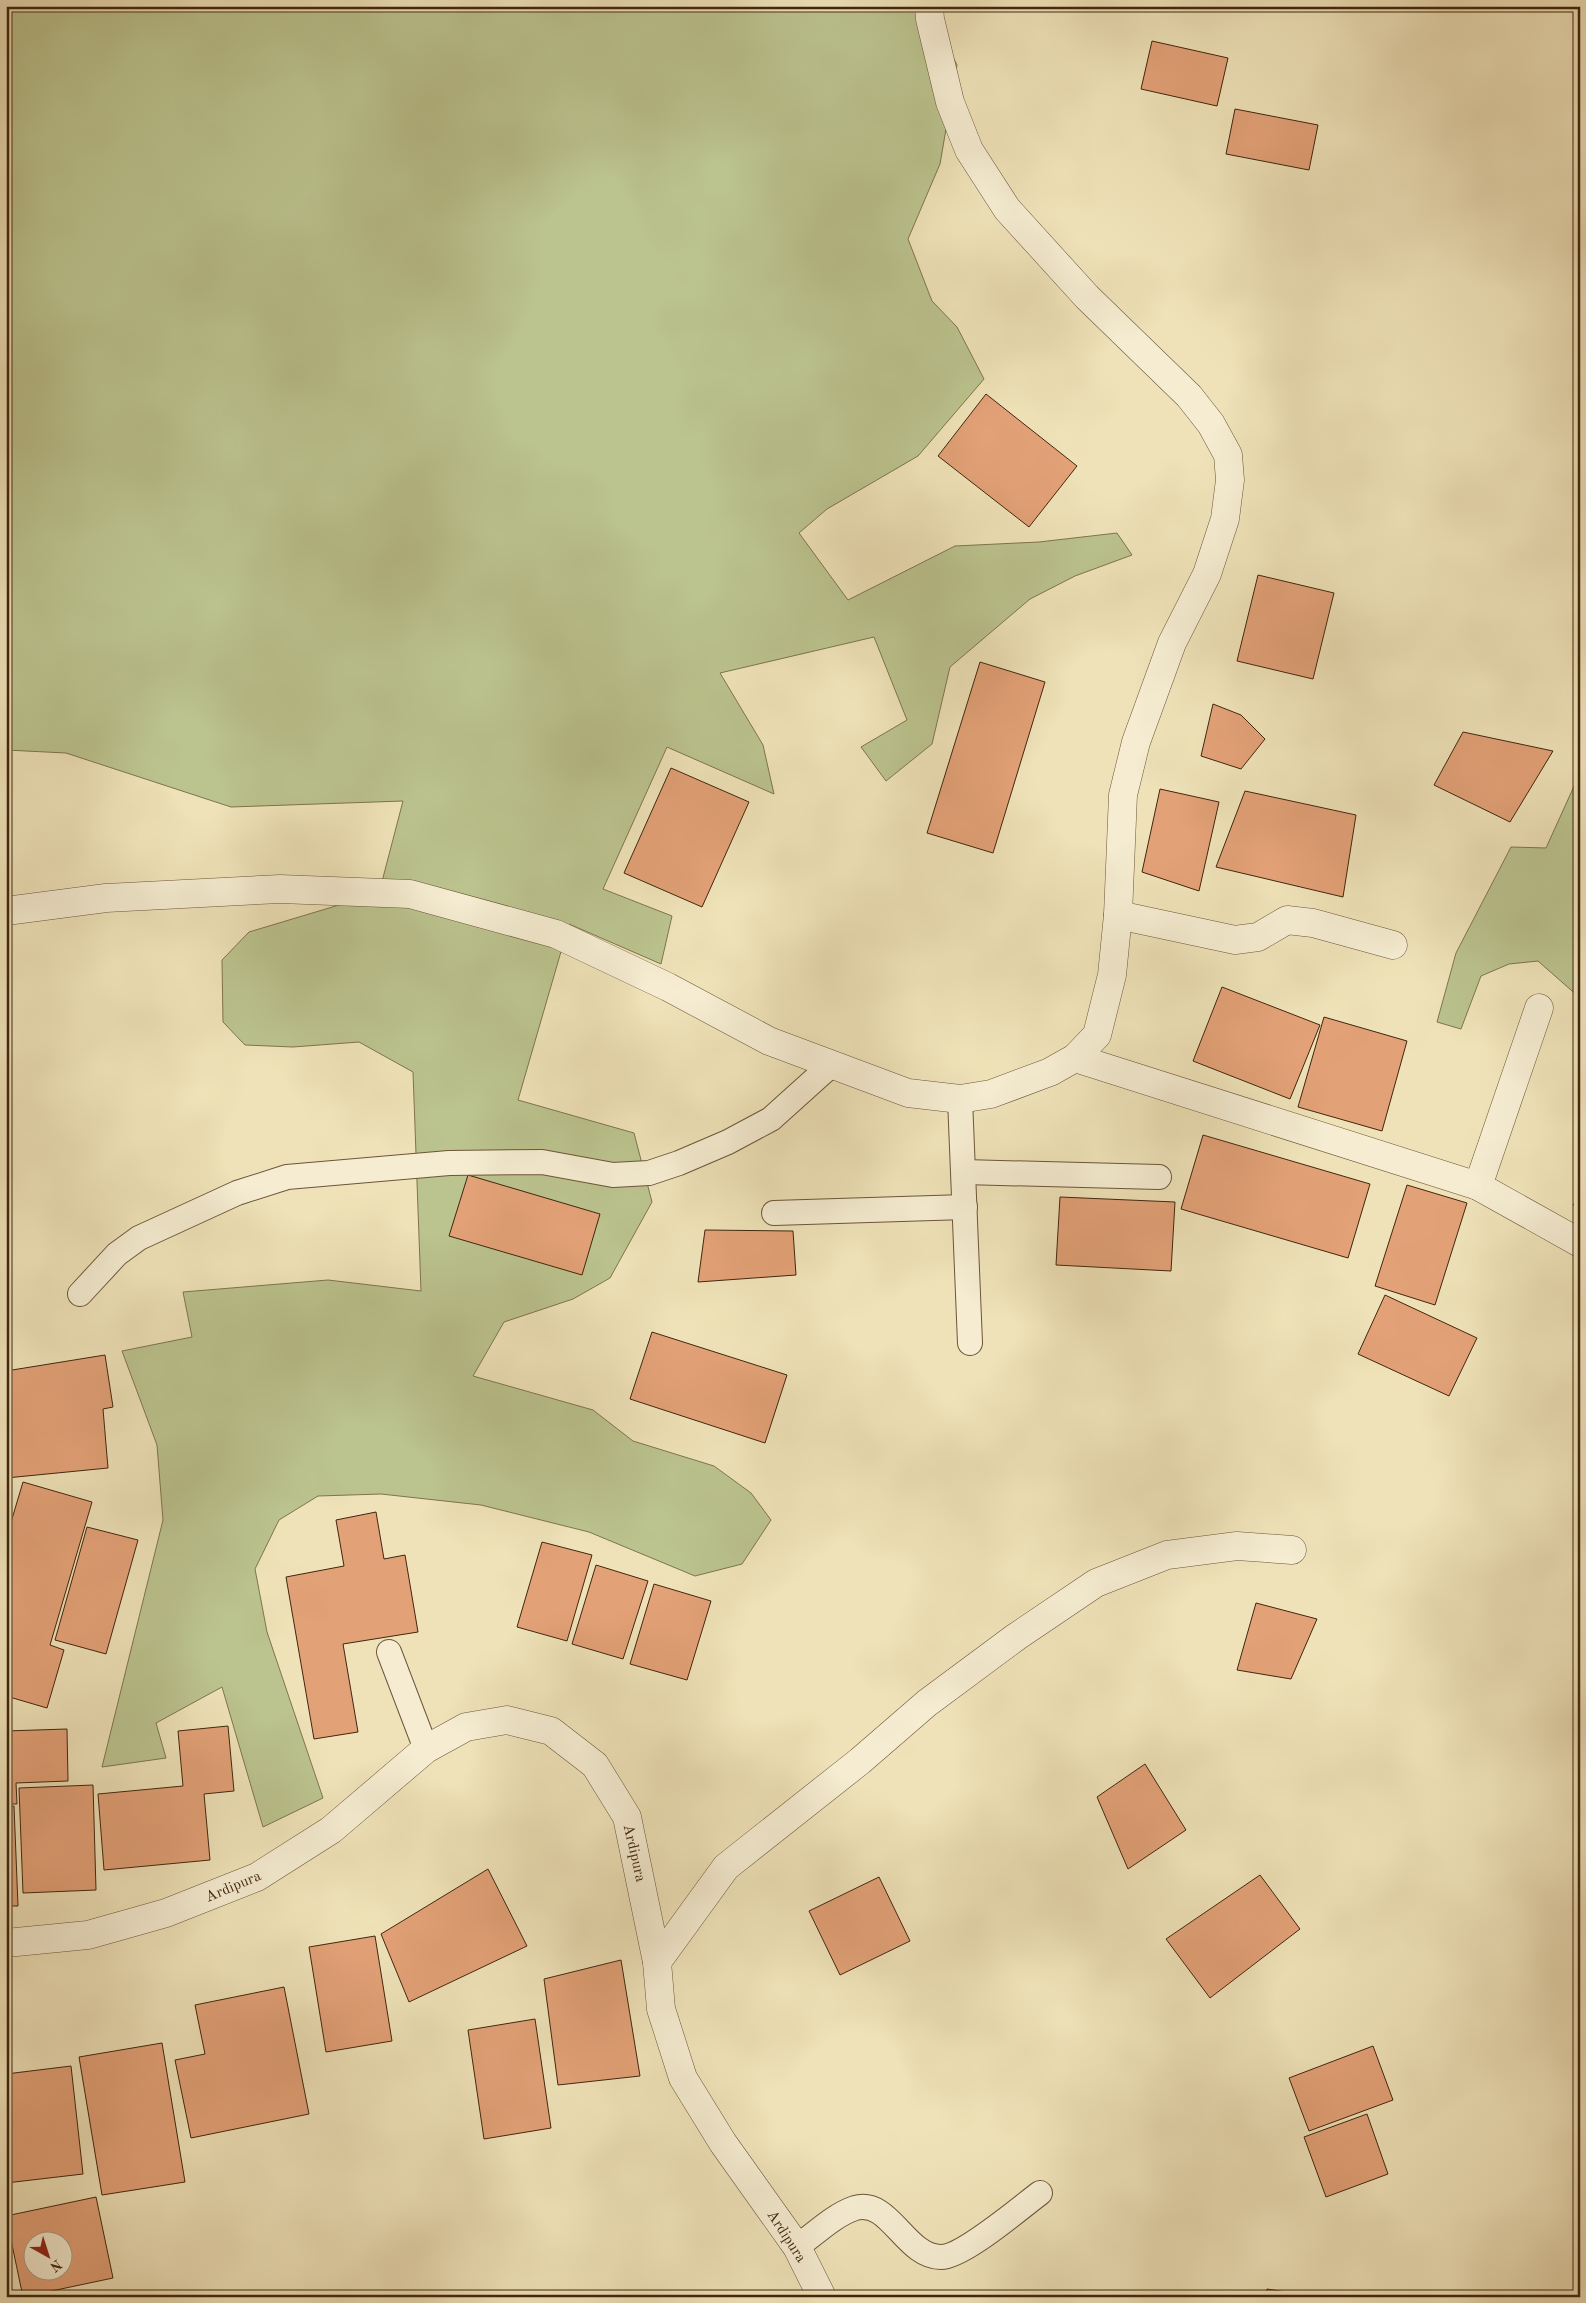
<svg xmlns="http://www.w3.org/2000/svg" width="1586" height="2303" font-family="'Old Standard TT',serif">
  <rect width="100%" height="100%" fill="#efe2b8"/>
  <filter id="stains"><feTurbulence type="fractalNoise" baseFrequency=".004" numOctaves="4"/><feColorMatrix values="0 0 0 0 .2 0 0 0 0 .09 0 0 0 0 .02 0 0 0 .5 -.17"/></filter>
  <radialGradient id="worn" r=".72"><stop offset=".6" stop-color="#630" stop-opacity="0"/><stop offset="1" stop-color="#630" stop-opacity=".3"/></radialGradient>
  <g fill="#bbc38e" stroke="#7e744e">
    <path d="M 6,6 L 927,6 L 957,65 L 940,164 L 908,239 L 932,301 L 957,327 L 984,379 L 918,456 L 827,509 L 799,533 L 848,600 L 955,546 L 1039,542 L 1117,533 L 1132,555 L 1075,576 L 1030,599 L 950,667 L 932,744 L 886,781 L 861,747 L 907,720 L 874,637 L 720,673 L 763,745 L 774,794 L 667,747 L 603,889 L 672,916 L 661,964 L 569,924 L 518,1100 L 634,1133 L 652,1202 L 610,1278 L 573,1299 L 504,1322 L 473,1376 L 593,1410 L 633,1441 L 714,1466 L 751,1493 L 771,1520 L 742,1564 L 695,1576 L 589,1532 L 481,1505 L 381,1494 L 318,1496 L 279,1520 L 255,1569 L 267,1632 L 323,1798 L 263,1827 L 222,1687 L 156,1723 L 166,1758 L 102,1767 L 163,1520 L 157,1445 L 122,1351 L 192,1337 L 183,1292 L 328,1280 L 421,1291 L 413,1072 L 359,1042 L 293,1047 L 245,1045 L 223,1022 L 222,960 L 249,932 L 379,893 L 403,801 L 231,807 L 66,753 L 6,750 Z"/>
    <path d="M 1580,773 L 1580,998 L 1538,961 L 1509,964 L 1481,976 L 1461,1029 L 1437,1022 L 1456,953 L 1511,847 L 1546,848 Z"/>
  </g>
  <g fill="#e3a177" stroke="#40260e" fill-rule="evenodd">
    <path d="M 1152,41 L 1228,58 L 1217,106 L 1141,89 Z"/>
    <path d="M 1235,109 L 1318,125 L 1309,170 L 1226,154 Z"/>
    <path d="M 986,394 L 1077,466 L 1029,527 L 938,456 Z"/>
    <path d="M 1258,575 L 1334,593 L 1313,679 L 1237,661 Z"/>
    <path d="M 980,662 L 1045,682 L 993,853 L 927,833 Z"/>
    <path d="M 1213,704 L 1241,715 L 1265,739 L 1241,769 L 1201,756 Z"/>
    <path d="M 1463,732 L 1553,751 L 1510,822 L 1434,785 Z"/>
    <path d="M 671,768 L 749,802 L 702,907 L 624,873 Z"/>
    <path d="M 1160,789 L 1219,802 L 1199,891 L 1142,872 Z"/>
    <path d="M 1245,791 L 1356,815 L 1343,897 L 1216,867 Z"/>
    <path d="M 1222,987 L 1320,1025 L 1290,1099 L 1193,1061 Z"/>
    <path d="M 1324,1017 L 1407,1041 L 1382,1131 L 1298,1107 Z"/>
    <path d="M 1203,1135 L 1370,1184 L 1348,1258 L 1181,1209 Z"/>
    <path d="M 468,1175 L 600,1214 L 582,1275 L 449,1236 Z"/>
    <path d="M 1407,1185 L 1467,1203 L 1435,1305 L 1375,1286 Z"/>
    <path d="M 1580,1195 L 1580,1208 L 1573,1205 Z"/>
    <path d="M 1060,1197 L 1175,1202 L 1171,1271 L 1056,1265 Z"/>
    <path d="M 705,1230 L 793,1231 L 796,1275 L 698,1282 Z"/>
    <path d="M 1385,1295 L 1477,1338 L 1449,1396 L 1358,1354 Z"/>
    <path d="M 652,1332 L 787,1375 L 765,1443 L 630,1399 Z"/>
    <path d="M 105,1355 L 113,1407 L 103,1409 L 108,1468 L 6,1478 L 6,1371 Z"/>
    <path d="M 23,1482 L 92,1502 L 50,1645 L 64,1650 L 47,1708 L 6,1696 L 6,1539 Z"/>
    <path d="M 376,1512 L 384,1559 L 405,1555 L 418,1632 L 343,1644 L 358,1732 L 314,1739 L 286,1577 L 344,1566 L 336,1520 Z"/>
    <path d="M 87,1527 L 138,1540 L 106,1654 L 55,1640 Z"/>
    <path d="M 542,1542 L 592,1555 L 567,1641 L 517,1627 Z"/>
    <path d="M 596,1565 L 648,1581 L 623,1659 L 572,1644 Z"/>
    <path d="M 654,1584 L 711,1601 L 687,1680 L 630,1664 Z"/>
    <path d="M 1256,1603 L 1317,1619 L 1291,1679 L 1237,1670 Z"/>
    <path d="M 228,1726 L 234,1791 L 204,1794 L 210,1860 L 104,1870 L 98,1794 L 183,1786 L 178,1731 Z"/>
    <path d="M 67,1729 L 68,1781 L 16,1783 L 17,1804 L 6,1804 L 6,1731 Z"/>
    <path d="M 1145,1764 L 1186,1830 L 1128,1869 L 1097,1797 Z"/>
    <path d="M 93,1785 L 96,1890 L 23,1893 L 19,1788 Z"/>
    <path d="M 14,1806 L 18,1906 L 6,1906 L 6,1807 Z"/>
    <path d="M 488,1869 L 527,1946 L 409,2002 L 381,1934 Z"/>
    <path d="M 1260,1875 L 1300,1929 L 1210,1998 L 1166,1939 Z"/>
    <path d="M 879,1877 L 910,1941 L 840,1975 L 809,1911 Z"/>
    <path d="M 375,1936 L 392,2041 L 326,2052 L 309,1947 Z"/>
    <path d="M 621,1960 L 640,2076 L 558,2085 L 544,1979 Z"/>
    <path d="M 284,1987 L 309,2114 L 191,2138 L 175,2060 L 205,2054 L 195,2005 Z"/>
    <path d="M 535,2019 L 551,2128 L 484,2139 L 468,2030 Z"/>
    <path d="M 162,2043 L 185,2182 L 102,2195 L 79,2057 Z"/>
    <path d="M 1373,2046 L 1393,2100 L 1309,2131 L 1289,2078 Z"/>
    <path d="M 71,2066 L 83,2174 L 6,2183 L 6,2074 Z"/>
    <path d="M 1367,2114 L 1388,2174 L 1326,2197 L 1304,2137 Z"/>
    <path d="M 96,2197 L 113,2278 L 23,2297 L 6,2216 ZM 32,2240 L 62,2240 L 62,2270 L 32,2270 Z"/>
    <path d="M 1267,2289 L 1318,2297 L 1266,2297 Z"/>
  </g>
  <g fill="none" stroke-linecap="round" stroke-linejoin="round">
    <defs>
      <g id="service">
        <path d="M 960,1099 L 970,1343"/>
        <path d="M 964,1172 L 1159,1177"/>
        <path d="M 774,1213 L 965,1207"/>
        <path d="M 80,1294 L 117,1254 L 139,1238 L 237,1193 L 287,1177 L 449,1163 L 542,1162 L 613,1175 L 649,1173 L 679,1163 L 728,1142 L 771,1119 L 831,1065"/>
        <path d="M 389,1652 L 426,1749"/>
        <path d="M 797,2247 C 815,2234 834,2215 855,2208 C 890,2198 905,2257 941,2257 C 963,2257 1020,2208 1040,2193"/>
      </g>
      <g id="minor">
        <path d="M 6,911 L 106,898 L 280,889 L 410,894 L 556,934 L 668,987 L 769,1041 L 908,1093 L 960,1099 L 991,1094 L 1050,1072 L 1075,1058 L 1097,1035 L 1112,975 L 1118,915 L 1123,795 L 1136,742 L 1172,643 L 1207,574 L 1225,519 L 1230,480 L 1228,455 L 1211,424 L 1189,396 L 1087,297 L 1007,209 L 969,150 L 950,102 L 930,19 L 929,6"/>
        <path d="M 1118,915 L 1235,940 L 1258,937 L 1287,920 L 1313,923 L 1393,945"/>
        <path d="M 1075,1058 L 1478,1186 L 1580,1243"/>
        <path d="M 1478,1186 L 1539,1008"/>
        <path d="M 657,1962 L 726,1867 L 860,1761 L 927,1703 L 1016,1637 L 1096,1583 L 1167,1555 L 1237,1546 L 1292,1550"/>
      </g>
      <path id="tertiary" d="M 6,1943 L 88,1935 L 166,1913 L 257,1877 L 331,1830 L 426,1749 L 466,1727 L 507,1720 L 551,1731 L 595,1765 L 627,1817 L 657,1962 L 661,2009 L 683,2078 L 723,2143 L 797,2247 L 822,2297"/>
    </defs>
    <use href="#service" stroke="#6c5538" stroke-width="26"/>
    <use href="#minor" stroke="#6c5538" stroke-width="29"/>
    <use href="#tertiary" stroke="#6c5538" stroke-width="29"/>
    <use href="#service" stroke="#f5ecd1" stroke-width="24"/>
    <use href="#minor" stroke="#f5ecd1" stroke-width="28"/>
    <use href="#tertiary" stroke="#f5ecd1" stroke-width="28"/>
  </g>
  <g text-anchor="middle" stroke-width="4.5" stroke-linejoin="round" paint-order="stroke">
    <g font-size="15" fill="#40260e" stroke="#f5ecd1">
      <text transform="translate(635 1853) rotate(77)" y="5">Ardipura</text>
      <text transform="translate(233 1886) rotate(-23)" y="5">Ardipura</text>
      <text transform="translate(787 2236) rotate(57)" y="5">Ardipura</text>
    </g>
  </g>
  <rect width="1586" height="2303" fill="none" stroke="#efe2b8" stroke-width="25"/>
  <rect x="8" y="8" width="1571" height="2288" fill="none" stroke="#40260e" stroke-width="2.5"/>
  <rect x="12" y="12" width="1561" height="2278" fill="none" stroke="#40260e"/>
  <g transform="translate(48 2256) rotate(141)"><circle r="24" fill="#f5ecd1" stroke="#ad9d83"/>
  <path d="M0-4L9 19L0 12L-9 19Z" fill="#8f2418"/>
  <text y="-8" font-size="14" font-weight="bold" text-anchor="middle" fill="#40260e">N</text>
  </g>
  <rect width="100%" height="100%" filter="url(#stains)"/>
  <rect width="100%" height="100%" fill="url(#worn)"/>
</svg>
